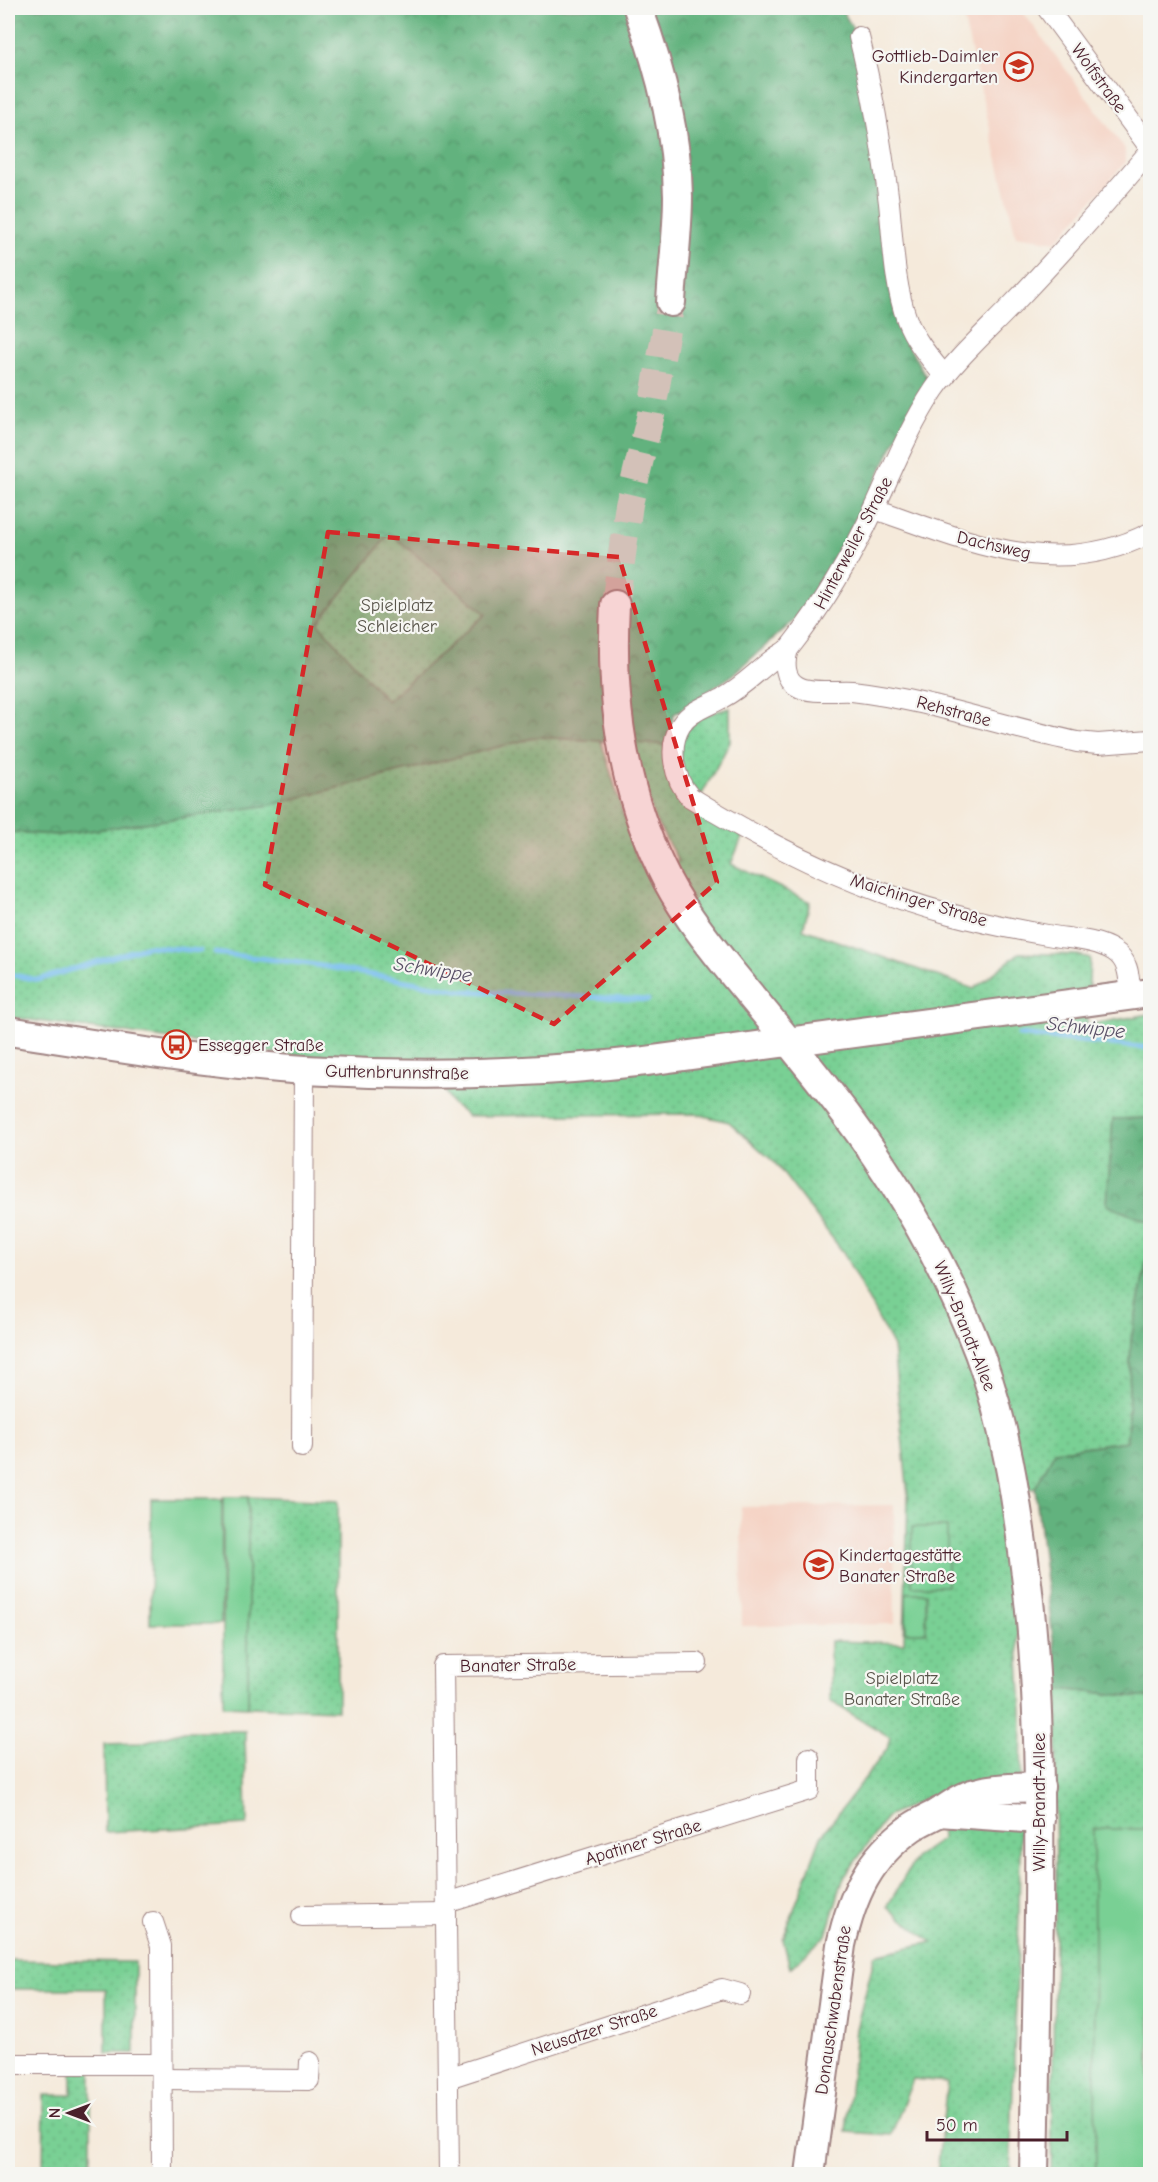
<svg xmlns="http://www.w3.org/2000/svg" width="1158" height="2182" font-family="'Comic Neue',sans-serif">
  <defs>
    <pattern id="grass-dots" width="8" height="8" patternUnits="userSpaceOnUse" patternTransform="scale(1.5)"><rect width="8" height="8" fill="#79d094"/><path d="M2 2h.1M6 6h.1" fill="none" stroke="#6ab280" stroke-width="1.8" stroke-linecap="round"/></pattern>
    <pattern id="forest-crowns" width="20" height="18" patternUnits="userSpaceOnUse" patternTransform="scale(1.5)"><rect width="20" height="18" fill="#62b27e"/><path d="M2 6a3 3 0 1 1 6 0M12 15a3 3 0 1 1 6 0" fill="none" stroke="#539067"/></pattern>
  </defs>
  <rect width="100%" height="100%" fill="#f6f6f2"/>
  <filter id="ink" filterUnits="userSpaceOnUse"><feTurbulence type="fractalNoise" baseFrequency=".0167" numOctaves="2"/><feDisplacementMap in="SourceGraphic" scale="12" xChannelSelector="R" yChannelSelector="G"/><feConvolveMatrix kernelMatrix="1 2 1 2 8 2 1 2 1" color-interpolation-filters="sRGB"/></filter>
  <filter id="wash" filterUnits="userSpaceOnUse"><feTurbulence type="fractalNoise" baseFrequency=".008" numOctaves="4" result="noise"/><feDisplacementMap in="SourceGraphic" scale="24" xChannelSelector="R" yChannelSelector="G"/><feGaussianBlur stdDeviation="1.35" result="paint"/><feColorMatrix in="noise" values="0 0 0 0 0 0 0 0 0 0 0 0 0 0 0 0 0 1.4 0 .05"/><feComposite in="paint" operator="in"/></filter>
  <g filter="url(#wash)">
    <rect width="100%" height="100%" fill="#f5eadb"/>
    <g fill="#f5d2c3">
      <path d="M 961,8 L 1020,8 L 1125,149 L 1125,163 L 1056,242 L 1016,236 Z"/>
      <path d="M 894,1505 L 895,1624 L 742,1626 L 741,1507 Z"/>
    </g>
    <g fill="url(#grass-dots)" stroke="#627860" stroke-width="1.5">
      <path d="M 390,533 L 486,614 L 387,701 L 317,623 Z"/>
      <path d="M 730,708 L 730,742 L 701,796 L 680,774 C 681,746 676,732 703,717 C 712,713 720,710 730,708 Z"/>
      <path d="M 537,737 L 601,741 L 638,862 L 679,862 L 654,818 L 633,743 L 669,745 L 676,790 L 690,809 L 743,835 L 731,864 L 810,902 L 803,929 L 974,989 L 1019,953 L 1078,955 L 1090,958 L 1087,1025 L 1150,1014 L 1150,1118 L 1113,1119 L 1107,1205 L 1150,1223 L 1150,1243 L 1131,1340 L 1127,1441 L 1055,1451 L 1035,1488 L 1004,1494 L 1015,1584 L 1022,1713 L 1019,1916 L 1010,2174 L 937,2174 L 947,2082 L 913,2079 L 891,2135 L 846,2132 L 856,2029 L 875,1955 L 932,1942 L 887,1907 L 916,1857 L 942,1839 L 938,1792 L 887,1817 L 843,1879 L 826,1935 L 790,1968 L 783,1939 L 821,1836 L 887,1749 L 890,1737 L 830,1701 L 830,1641 L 904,1643 L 908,1496 L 893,1347 L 843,1252 L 775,1163 L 729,1122 L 696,1114 L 468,1116 L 451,1103 L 433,1065 L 282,1054 L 8,1017 L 8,832 L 60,835 L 270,805 Z"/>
      <path d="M 248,1497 L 338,1501 L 338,1710 L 248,1707 Z"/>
      <path d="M 1059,1689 L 1150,1698 L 1150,2174 L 1051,2174 L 1056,1878 L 1055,1797 Z"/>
      <path d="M 184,1731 L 245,1731 L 247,1825 L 105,1832 L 104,1744 L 140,1743 Z"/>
      <path d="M 8,1960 L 135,1962 L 135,2053 L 106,2053 L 106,1989 L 8,1989 Z"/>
      <path d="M 72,2072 L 91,2072 L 91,2170 L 43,2170 L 44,2095 L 72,2095 Z"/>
    </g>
    <g fill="url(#forest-crowns)" stroke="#566854" stroke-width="1.5" fill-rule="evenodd">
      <path d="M 8,8 L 841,8 L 853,29 L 899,330 L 928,380 L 909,413 L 866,501 L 809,607 L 733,675 L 673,715 L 669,745 L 537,737 L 270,805 L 60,835 L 8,832 ZM 390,533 L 486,614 L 387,701 L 318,623 Z"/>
      <path d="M 1150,1118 L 1150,1223 L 1107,1205 L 1113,1119 Z"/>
      <path d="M 1150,1243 L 1150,1698 L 1059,1689 L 1035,1488 L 1055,1451 L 1127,1441 L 1131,1340 Z"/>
    </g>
    <g fill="#79d094" stroke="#627860" stroke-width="1.5">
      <path d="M 223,1497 L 248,1497 L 248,1707 L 223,1706 Z"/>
      <path d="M 151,1499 L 222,1499 L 221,1624 L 150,1624 Z"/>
      <rect x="912" y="1527" width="35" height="59"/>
      <rect x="906" y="1593" width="20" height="39"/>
      <path d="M 1093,1829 L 1150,1829 L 1150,2174 L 1096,2174 Z"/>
    </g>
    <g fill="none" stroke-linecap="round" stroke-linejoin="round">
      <g stroke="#78beef" stroke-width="5">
        <path d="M 215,953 L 310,964 L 463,991 L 648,1000"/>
        <path d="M 8,974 L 38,980 L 148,946 L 200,951"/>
        <path d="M 1019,1035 L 1150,1048"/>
      </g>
    </g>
  </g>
  <g filter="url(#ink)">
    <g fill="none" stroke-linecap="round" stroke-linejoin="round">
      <path stroke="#d3c1b8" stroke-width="28" stroke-dasharray="28 14" stroke-linecap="butt" d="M 615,605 L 629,504 L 651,414 L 671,302"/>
      <defs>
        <g id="street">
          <path d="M 1047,8 L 1150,148"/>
          <path d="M 859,37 C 873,92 882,147 889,203 C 893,241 894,284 907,320 C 915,341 931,359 945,377"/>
          <path d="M 875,509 C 967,541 1055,582 1150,533"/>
          <path d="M 788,649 C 784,662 784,679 797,686 C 809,694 837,690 852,691 C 929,700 1001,726 1077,742 L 1098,744 L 1150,740"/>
          <path d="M 1131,996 C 1129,980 1130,961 1114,951 C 1097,940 1072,939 1053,936 C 1018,930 984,923 950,914 C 859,890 771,847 690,797 C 674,779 667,747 681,725 C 690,711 708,706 722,698 C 741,688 755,673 772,660 C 778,655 786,652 790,647 C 824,604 852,556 875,507 C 893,468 910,426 934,390 C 953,362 987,331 1011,306 C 1059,256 1105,204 1150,151"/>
          <path d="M 302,1447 L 304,1070"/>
          <path d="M 446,1903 L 809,1790 L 809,1758"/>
          <path d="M 302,1916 L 446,1914"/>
          <path d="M 153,1922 L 161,1946 L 162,2174"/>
          <path d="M 8,2064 L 161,2064"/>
          <path d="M 448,2078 L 722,1989 L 740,1994"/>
          <path d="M 162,2079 L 309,2080 L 310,2062"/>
          <path d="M 449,2174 L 443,1666 L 697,1663"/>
        </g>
        <g id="secondary">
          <path d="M 638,8 C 660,68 677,132 678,196 C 678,231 673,267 671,302"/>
          <path d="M 615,605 C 610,696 621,785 661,868 C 679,907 706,940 732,973 C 764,1012 797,1051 828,1091 C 891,1171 943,1259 979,1353 C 1005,1422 1016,1495 1025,1567 C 1040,1682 1040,1797 1039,1913 C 1038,2000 1036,2087 1034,2174"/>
          <path d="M 8,1031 C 106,1046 205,1063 305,1070 C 419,1077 532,1074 646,1061 L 1150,993"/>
          <path d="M 939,1812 L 1040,1819"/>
          <path d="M 810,2174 L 841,1945 C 852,1896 868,1858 912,1827 C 921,1821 931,1817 940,1812 C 950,1806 961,1797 972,1794 C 993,1787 1018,1788 1040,1787"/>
        </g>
      </defs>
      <use href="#street" stroke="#a08483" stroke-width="22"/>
      <use href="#secondary" stroke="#a08483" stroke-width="32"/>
      <use href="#street" stroke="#fff" stroke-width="20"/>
      <use href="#secondary" stroke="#fff" stroke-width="28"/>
    </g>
  </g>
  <path fill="#d62828" fill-opacity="0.2" stroke="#d62828" stroke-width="4.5" stroke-dasharray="12 8" stroke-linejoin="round" d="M 328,532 L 619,557 L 717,882 L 554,1024 L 265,885 Z"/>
  <defs>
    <symbol id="school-ring" viewBox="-11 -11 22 22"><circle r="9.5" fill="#f6f6f2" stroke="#c8321e" stroke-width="1.5"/><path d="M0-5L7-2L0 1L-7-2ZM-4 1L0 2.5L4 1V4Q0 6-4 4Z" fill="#c8321e"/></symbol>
    <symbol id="bus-ring" viewBox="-11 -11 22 22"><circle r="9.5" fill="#f6f6f2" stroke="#c8321e" stroke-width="1.5"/><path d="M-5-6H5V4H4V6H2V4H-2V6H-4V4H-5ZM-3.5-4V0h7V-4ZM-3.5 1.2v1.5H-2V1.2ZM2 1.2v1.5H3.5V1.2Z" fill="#c8321e"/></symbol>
  </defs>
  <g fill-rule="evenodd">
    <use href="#school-ring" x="1002" y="50" width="33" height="33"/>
    <use href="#bus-ring" x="160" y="1028" width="33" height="33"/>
    <use href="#school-ring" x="802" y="1548" width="33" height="33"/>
  </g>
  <g text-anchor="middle" stroke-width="4.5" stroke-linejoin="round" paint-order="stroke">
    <g font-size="18" fill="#4a1f2b" stroke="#f6f6f2" text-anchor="start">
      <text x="998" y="62" text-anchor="end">Gottlieb-Daimler<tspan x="998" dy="21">Kindergarten</tspan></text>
      <text x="198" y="1051">Essegger Straße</text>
      <text x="839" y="1561">Kindertagestätte<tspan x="839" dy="21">Banater Straße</tspan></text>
    </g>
    <g font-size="18" fill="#4a1f2b" stroke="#f6f6f2">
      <text transform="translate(1099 78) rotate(54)" y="6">Wolfstraße</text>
      <text transform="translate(853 543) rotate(-62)" y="6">Hinterweiler Straße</text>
      <text transform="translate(994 545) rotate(13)" y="6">Dachsweg</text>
      <text transform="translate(954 711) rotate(15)" y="6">Rehstraße</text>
      <text transform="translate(919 900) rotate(17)" y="6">Maichinger Straße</text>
      <text transform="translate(397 1072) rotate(1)" y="6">Guttenbrunnstraße</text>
      <text transform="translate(965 1326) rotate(68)" y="6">Willy-Brandt-Allee</text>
      <text transform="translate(518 1665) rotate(-1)" y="6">Banater Straße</text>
      <text transform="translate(1039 1802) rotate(-90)" y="6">Willy-Brandt-Allee</text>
      <text transform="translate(643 1842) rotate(-17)" y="6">Apatiner Straße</text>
      <text transform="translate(833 2010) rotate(-82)" y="6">Donauschwabenstraße</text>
      <text transform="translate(594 2030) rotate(-18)" y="6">Neusatzer Straße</text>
    </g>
    <g font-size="18" fill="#58544a" stroke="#f6f6f2">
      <text x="397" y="611">Spielplatz<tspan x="397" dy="21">Schleicher</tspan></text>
      <text x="902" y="1684">Spielplatz<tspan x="902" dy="21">Banater Straße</tspan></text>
    </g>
    <g font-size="20" font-style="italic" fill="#584f66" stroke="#f6f6f2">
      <text transform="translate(433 969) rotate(9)" y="7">Schwippe</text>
      <text transform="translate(1086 1027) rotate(6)" y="7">Schwippe</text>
    </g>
  </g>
  <rect width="1158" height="2182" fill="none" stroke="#f6f6f2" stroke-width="30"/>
  <g transform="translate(69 2113) rotate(270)" stroke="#f6f6f2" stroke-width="4.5" paint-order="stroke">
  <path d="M0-4.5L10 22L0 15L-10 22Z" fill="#4a1f2b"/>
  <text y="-9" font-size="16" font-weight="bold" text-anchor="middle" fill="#4a1f2b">N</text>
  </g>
  <path d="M927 2131v9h140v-9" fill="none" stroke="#4a1f2b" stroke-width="3"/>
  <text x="936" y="2131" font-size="18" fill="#4a1f2b" stroke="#f6f6f2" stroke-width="4.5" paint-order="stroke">50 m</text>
</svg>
